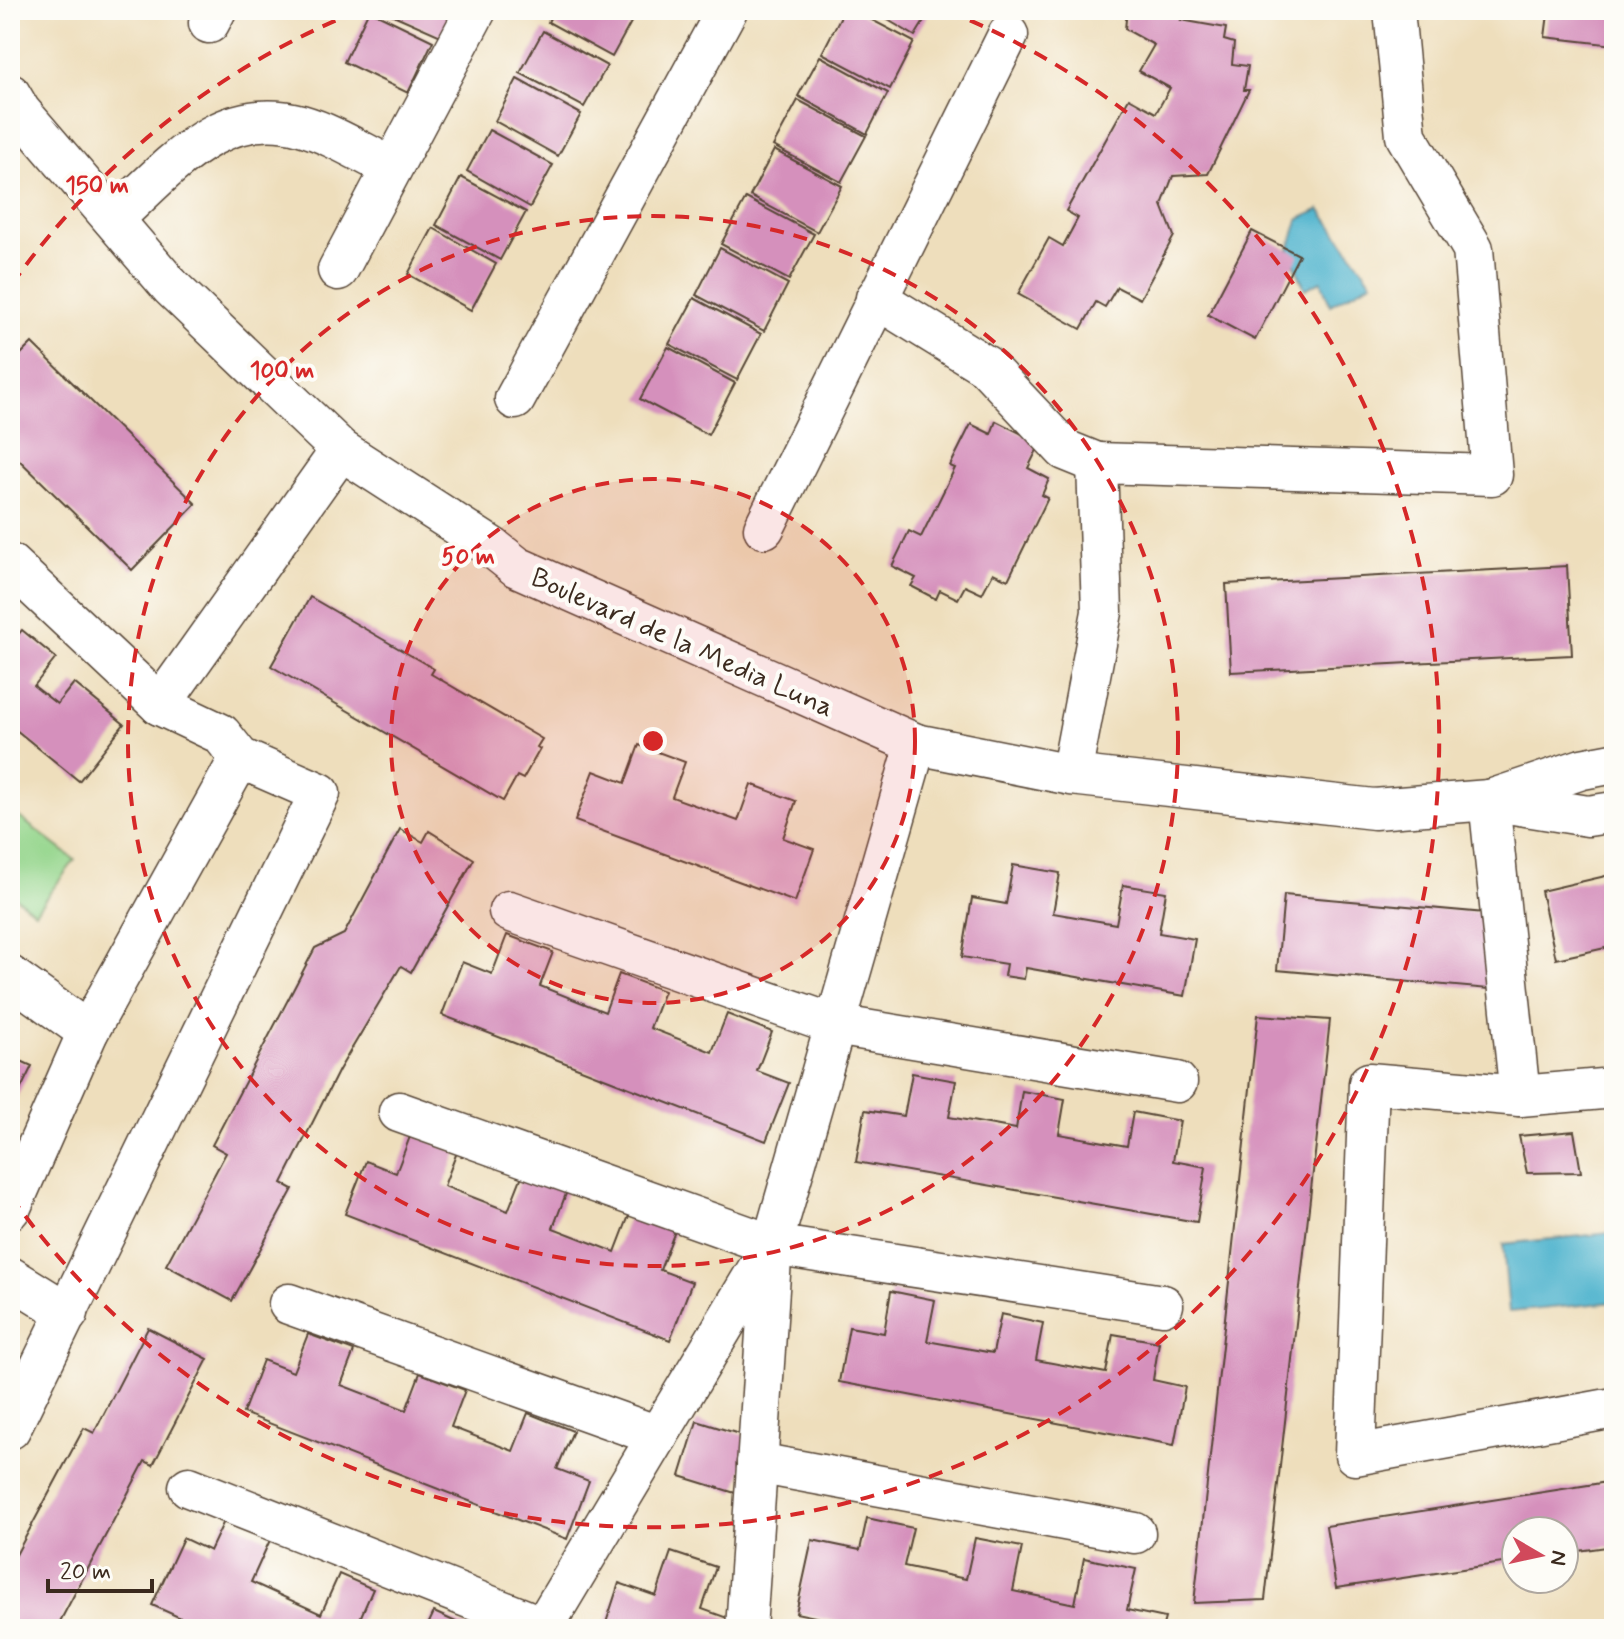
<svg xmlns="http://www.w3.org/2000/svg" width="1624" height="1639" font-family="Mynerve,sans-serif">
  <rect width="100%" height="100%" fill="#fdfcf7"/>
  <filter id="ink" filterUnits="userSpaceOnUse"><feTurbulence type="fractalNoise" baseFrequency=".0125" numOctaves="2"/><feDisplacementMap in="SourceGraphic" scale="16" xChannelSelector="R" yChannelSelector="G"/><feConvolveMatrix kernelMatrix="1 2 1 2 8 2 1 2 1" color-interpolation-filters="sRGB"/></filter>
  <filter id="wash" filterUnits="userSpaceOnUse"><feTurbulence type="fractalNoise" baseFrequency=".006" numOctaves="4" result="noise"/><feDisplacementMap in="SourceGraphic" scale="32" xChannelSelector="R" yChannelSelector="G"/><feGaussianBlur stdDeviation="1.8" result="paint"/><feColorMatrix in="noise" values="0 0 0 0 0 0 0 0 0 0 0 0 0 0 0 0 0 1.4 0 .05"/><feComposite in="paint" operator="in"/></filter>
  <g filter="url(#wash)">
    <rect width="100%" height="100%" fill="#eedebc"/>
    <path fill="#95d68d" stroke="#688056" stroke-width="2" d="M 10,810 L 75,860 L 35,912 L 10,893 Z"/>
    <g fill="#50b4ce" stroke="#466f76" stroke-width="2">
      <path d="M 1320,209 L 1372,282 L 1330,305 L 1321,281 L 1305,289 L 1289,250 L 1298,220 Z"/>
      <path d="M 1610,1233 L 1614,1302 L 1509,1312 L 1503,1244 Z"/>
    </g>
    <g id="blocks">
      <g fill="#d590bc">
        <path d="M 369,10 L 433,41 L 408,93 L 344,62 Z"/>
        <path d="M 382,10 L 454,10 L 443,37 Z"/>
        <path d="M 554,10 L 625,10 L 635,15 L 612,57 L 548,22 Z"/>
        <path d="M 844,10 L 853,10 L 914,42 L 890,89 L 822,53 Z"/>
        <path d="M 871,10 L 931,10 L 915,36 Z"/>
        <path d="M 1127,10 L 1187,10 L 1181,20 L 1226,28 L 1224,40 L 1234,43 L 1232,64 L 1248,66 L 1244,90 L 1249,90 L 1208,174 L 1173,176 L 1162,205 L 1174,236 L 1140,299 L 1117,287 L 1105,307 L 1096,302 L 1081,329 L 1018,294 L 1049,238 L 1063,246 L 1078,218 L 1066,211 L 1129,98 L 1156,113 L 1170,88 L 1139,71 L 1154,45 L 1125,29 Z"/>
        <path d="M 1536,10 L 1614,10 L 1614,45 L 1545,37 L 1548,14 Z"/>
        <path d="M 543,31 L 607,66 L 584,107 L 520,73 Z"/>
        <path d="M 820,56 L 888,93 L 867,134 L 798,96 Z"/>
        <path d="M 517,79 L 581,114 L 558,156 L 495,121 Z"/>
        <path d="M 798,100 L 866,136 L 841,182 L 773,146 Z"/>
        <path d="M 489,130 L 553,165 L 530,207 L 467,171 Z"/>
        <path d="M 774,150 L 842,186 L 817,232 L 750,196 Z"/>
        <path d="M 461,177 L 526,212 L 500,260 L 436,225 Z"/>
        <path d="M 746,198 L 814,234 L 789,280 L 721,244 Z"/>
        <path d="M 433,228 L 496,264 L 471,310 L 408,274 Z"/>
        <path d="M 1252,231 L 1299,255 L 1255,340 L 1208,315 Z"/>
        <path d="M 720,248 L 788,284 L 764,331 L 696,295 Z"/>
        <path d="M 694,298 L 761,334 L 737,380 L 669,344 Z"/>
        <path d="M 32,343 L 196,504 L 132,570 L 10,451 L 10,365 Z"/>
        <path d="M 668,347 L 735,383 L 708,435 L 640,399 Z"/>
        <path d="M 996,421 L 1034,440 L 1031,444 L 1038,448 L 1028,468 L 1049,479 L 1042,495 L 1048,498 L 1008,580 L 993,573 L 982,594 L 965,586 L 958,599 L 940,590 L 936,599 L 911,586 L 916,578 L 892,566 L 909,531 L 921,537 L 955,468 L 950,466 L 971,424 L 991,434 Z"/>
        <path d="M 1567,566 L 1572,655 L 1231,672 L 1226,584 Z"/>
        <path d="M 310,597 L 434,669 L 431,674 L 542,739 L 537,747 L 540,749 L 523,779 L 517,776 L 503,801 L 271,666 Z"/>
        <path d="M 22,630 L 56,658 L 34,686 L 57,704 L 74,683 L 124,724 L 79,781 L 10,725 L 10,645 Z"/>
        <path d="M 639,745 L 685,762 L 672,797 L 738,821 L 751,784 L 796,801 L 783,838 L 814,849 L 795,902 L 575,821 L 594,771 L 625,783 Z"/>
        <path d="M 400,829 L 423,842 L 429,831 L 474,859 L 411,972 L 401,966 L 339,1070 L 282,1183 L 293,1189 L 232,1301 L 166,1265 L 226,1153 L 212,1145 L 315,948 L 344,934 Z"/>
        <path d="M 1013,865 L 1060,873 L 1053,913 L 1116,924 L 1123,885 L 1166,892 L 1159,933 L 1195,939 L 1185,996 L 1026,968 L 1024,979 L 1004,976 L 1006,964 L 962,957 L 972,898 L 1006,904 Z"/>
        <path d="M 1614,874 L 1614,946 L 1556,959 L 1541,891 Z"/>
        <path d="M 1284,895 L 1496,914 L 1489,989 L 1277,970 Z"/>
        <path d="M 507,935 L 553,952 L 540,986 L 605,1012 L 619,974 L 664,991 L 650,1028 L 712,1052 L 727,1014 L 772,1032 L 757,1071 L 789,1083 L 766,1141 L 442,1015 L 462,962 L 492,974 Z"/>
        <path d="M 1258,1015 L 1330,1020 L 1265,1600 L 1194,1603 Z"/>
        <path d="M 10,1056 L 32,1066 L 10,1111 Z"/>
        <path d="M 912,1073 L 956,1081 L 949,1117 L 1016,1129 L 1022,1091 L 1065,1099 L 1059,1134 L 1127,1146 L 1133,1112 L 1180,1121 L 1173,1161 L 1206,1167 L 1197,1222 L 856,1162 L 865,1110 L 904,1116 Z"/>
        <path d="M 1574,1131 L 1581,1172 L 1527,1173 L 1519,1136 Z"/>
        <path d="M 411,1134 L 457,1152 L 444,1186 L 508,1211 L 523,1173 L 567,1191 L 553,1228 L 615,1252 L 630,1213 L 675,1231 L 660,1270 L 692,1282 L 670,1340 L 345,1214 L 366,1161 L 396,1173 Z"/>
        <path d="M 891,1291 L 935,1300 L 927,1341 L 993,1353 L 1001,1314 L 1043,1323 L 1036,1360 L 1106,1373 L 1113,1334 L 1159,1342 L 1153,1380 L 1185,1387 L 1174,1445 L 839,1382 L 849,1327 L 884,1333 Z"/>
        <path d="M 148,1328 L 208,1359 L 153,1465 L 145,1461 L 56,1629 L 10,1629 L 10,1566 L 84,1428 L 94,1433 Z"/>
        <path d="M 308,1334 L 354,1351 L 341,1385 L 406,1410 L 420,1373 L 465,1390 L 451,1427 L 513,1451 L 528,1413 L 573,1431 L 557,1469 L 589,1481 L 567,1539 L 243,1413 L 263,1360 L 293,1372 Z"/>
        <path d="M 697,1421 L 752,1438 L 735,1493 L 680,1476 Z"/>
        <path d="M 1614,1481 L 1614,1546 L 1564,1553 L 1564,1531 L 1516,1531 L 1516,1561 L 1336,1588 L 1326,1526 Z"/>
        <path d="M 867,1518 L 913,1528 L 904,1566 L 966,1579 L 975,1538 L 1022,1547 L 1013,1591 L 1075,1604 L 1084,1558 L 1136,1569 L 1127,1610 L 1165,1618 L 1162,1629 L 872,1629 L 796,1613 L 812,1540 L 860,1550 Z"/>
        <path d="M 225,1519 L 270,1540 L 251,1582 L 321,1614 L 339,1574 L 373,1589 L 358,1623 L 371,1629 L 205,1629 L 152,1605 L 183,1538 L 210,1551 Z"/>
        <path d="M 671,1552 L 716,1567 L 702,1609 L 733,1620 L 730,1629 L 604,1629 L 619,1583 L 656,1596 Z"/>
        <path d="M 434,1612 L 471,1629 L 426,1629 Z"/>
      </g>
    </g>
  </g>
  <g filter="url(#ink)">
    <use href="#blocks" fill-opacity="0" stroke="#564536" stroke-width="2"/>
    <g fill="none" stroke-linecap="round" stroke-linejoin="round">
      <defs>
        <g id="minor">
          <path d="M 209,23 L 216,10"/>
          <path d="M 10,94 L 20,111 L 171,287 L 341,450 L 493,548 L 517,567 L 916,744 L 1071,775 L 1374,809 L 1489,800 L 1588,816 L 1614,812"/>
          <path d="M 113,219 C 168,170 219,102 301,125 C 332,134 362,153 391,167"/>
          <path d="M 338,270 L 476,10"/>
          <path d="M 876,298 L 986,366 L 1065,450 L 1097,463"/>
          <path d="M 515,399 L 727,10"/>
          <path d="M 764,528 L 1008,35"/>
          <path d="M 10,564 L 160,705 L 221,734 L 240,758 L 320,793 L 10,1429"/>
          <path d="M 160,705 L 341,450"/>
          <path d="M 1071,775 L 1102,612 L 1097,463 L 1492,475 L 1473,249 L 1406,136 L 1394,10"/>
          <path d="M 1493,799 L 1582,769 L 1614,763"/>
          <path d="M 1489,800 L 1520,1096"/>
          <path d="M 509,911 L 835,1025 L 1177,1082"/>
          <path d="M 10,976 L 88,1032"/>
          <path d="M 1614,1088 L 1520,1096 L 1369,1083 L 1355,1455 L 1614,1408"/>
          <path d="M 399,1112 L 772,1245 L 1163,1305"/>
          <path d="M 10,1209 L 88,1032 L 240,758"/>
          <path d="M 10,1277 L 68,1313"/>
          <path d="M 289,1304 L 658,1436"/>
          <path d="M 757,1463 L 1135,1533"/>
          <path d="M 189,1487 L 543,1627"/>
          <path d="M 542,1629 L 768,1252"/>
          <path d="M 746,1629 L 772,1245 L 916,744"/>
        </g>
      </defs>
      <use href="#minor" stroke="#564536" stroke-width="43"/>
      <use href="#minor" stroke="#fff" stroke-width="40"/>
    </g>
  </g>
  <circle cx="653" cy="741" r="262" fill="#d62828" fill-opacity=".12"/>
  <g fill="none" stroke="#d62828" stroke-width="4" stroke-dasharray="14 10">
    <circle cx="653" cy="741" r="262"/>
    <circle cx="653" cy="741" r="525"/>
    <path d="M12 284A787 787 0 0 1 358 11M948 11A787 787 0 1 1 12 1198"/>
  </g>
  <g text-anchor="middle" stroke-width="8" stroke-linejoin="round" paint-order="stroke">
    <g font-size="28" fill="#3b2a1e" stroke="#fdfcf7">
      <text transform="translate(683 641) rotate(24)" y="10">Boulevard de la Media Luna</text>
    </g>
  </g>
  <circle cx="653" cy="741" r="12" fill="#d62828" stroke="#fdfcf7" stroke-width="4"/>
  <g font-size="24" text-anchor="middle" font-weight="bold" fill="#d62828" stroke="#fdfcf7" stroke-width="8" stroke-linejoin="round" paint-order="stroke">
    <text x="97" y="193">150 m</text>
    <text x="282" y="378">100 m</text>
    <text x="468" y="564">50 m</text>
  </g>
  <rect width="1624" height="1639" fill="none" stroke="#fdfcf7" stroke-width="40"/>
  <g transform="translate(1540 1555) rotate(99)"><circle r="38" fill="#fdfcf7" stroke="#afa8a0" stroke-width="2"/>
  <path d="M0-6L14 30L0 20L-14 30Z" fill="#d1495b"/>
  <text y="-12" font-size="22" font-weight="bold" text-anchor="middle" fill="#3b2a1e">N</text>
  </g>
  <path d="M48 1579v12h104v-12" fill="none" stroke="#3b2a1e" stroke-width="4"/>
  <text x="60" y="1579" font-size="24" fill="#3b2a1e" stroke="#fdfcf7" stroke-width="6" paint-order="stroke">20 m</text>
</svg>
